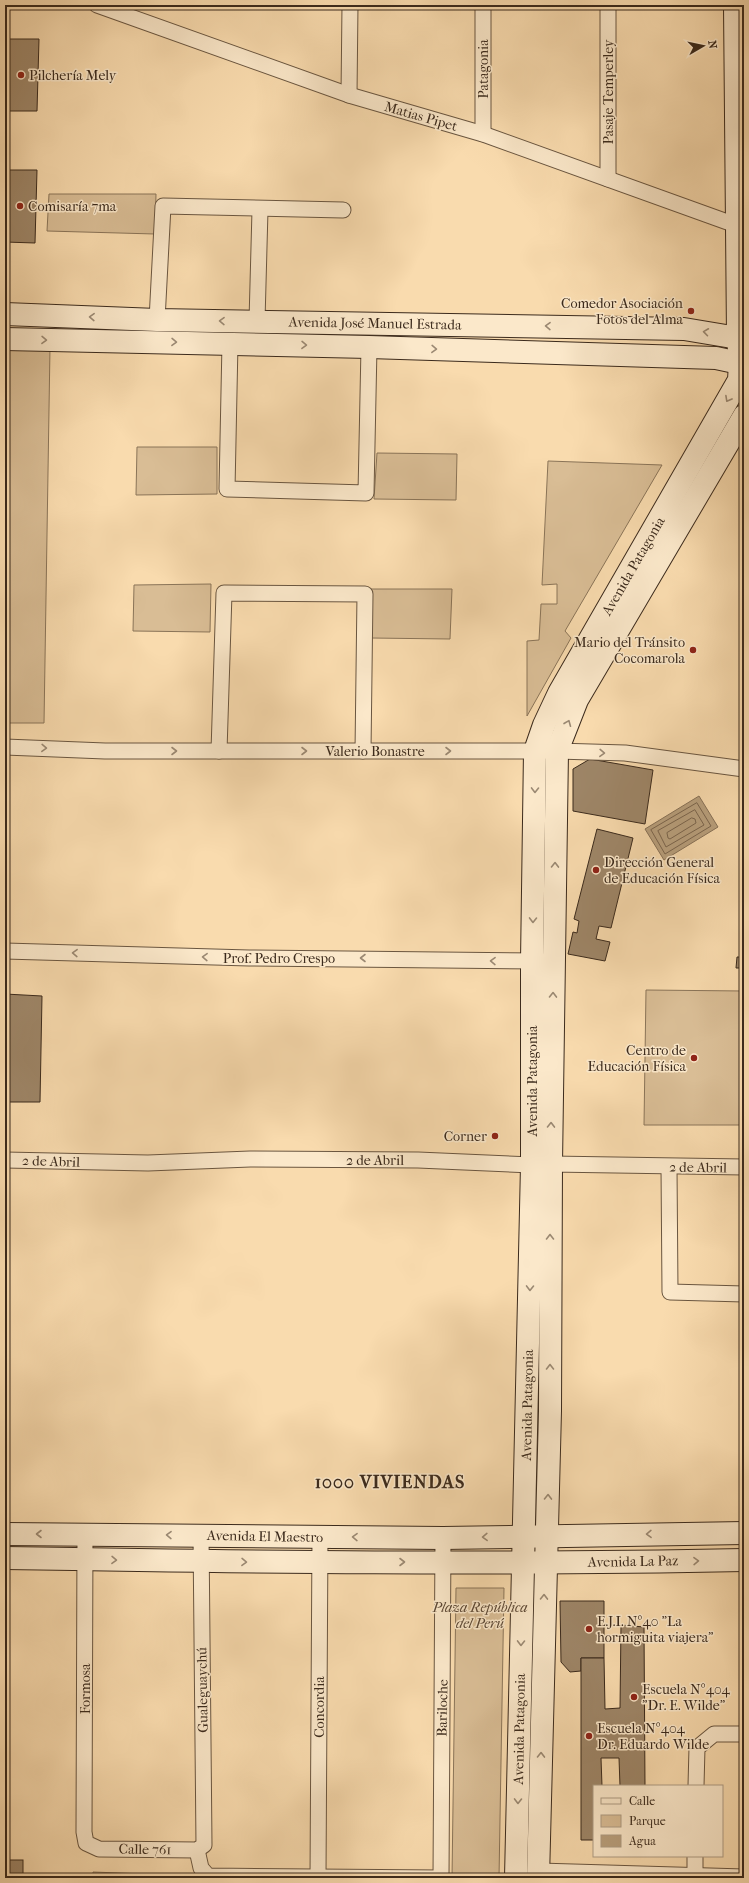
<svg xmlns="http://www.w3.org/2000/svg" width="749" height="1883" font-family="'IM FELL French Canon',serif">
  <rect width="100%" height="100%" fill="#f9dbae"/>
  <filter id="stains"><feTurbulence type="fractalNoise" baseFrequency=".005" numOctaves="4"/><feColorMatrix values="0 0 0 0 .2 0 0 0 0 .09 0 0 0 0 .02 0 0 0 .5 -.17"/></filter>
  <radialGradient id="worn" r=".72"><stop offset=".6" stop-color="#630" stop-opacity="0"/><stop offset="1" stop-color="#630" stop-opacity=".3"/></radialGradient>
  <g fill="#d9bd95" stroke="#8a7458">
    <path d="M 49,194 L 156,194 L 155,234 L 47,231 Z"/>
    <path d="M 5,346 L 50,347 L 44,723 L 5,723 Z"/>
    <path d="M 137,447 L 217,447 L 217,494 L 136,495 Z"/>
    <path d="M 377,453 L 457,454 L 456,500 L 374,499 Z"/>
    <path d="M 548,461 L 662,465 L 565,631 L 571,638 L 527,716 L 527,641 L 539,640 L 541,604 L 557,604 L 557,584 L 542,585 Z"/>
    <path d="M 211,584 L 210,632 L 133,631 L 134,585 Z"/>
    <path d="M 371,589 L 452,589 L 450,639 L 371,638 Z"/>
    <path d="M 646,990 L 744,991 L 744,1125 L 644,1125 Z"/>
    <path d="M 456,1588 L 504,1588 L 499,1878 L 452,1878 Z"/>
    <path d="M 93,1872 L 197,1876 L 197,1878 L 93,1878 Z"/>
  </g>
  <path fill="#b89f7c" stroke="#867056" d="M 699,796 L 718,827 L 664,860 L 645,829 Z"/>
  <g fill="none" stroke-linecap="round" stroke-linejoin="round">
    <g stroke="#7a644c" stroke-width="1">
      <path d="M 697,803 L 711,826 L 665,854 L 651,830 Z"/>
      <path d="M 695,810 L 704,825 L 666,847 L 658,831 Z"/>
      <path d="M 692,818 L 695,819 L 696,823 L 670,839 L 668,838 L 667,833 Z"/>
    </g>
  </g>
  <g fill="#9e8668" stroke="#3b2a1c">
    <path d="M 5,39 L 39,39 L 37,111 L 5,111 Z"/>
    <path d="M 5,170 L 37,170 L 35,243 L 5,242 Z"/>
    <path d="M 590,759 L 653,770 L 645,824 L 573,811 L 573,769 Z"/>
    <path d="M 597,829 L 633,838 L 611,928 L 599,926 L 596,939 L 610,942 L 605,961 L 568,954 L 573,932 L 577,933 L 579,921 L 574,919 Z"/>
    <path d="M 737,957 L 744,957 L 744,968 L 736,968 Z"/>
    <path d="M 5,994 L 42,996 L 40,1102 L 5,1102 Z"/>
    <path d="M 560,1601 L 604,1601 L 604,1658 L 581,1658 L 581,1671 L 570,1672 L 561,1662 Z"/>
    <path d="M 621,1625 L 644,1627 L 645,1786 L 620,1786 L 619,1758 L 601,1758 L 602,1786 L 594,1786 L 594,1840 L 581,1840 L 581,1658 L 604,1658 L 605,1709 L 620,1708 Z"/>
    <rect x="5" y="1860" width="18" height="18"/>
  </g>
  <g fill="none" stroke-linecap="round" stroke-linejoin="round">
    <defs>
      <g id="street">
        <path d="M 97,5 L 349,95 L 483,134 L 744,228"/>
        <path d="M 483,5 L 483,134"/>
        <path d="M 349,95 L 350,5"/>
        <path d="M 608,179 L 608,5"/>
        <path d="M 157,320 L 163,206 L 343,210"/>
        <path d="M 257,321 L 260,210"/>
        <path d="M 230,343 L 227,489 L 366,493 L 369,347"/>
        <path d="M 5,747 L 105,751 L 557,751 L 625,753 L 744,769"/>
        <path d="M 219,751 L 224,593 L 365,594 L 363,751"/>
        <path d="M 5,951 L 249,958 L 542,961"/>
        <path d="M 5,1160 L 148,1163 L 250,1159 L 418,1160 L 532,1165 L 551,1164 L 744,1167"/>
        <path d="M 669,1167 L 670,1292 L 744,1294"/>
        <path d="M 85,1534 L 84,1832 L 86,1843 L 99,1849 L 197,1850 L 204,1845 L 201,1535"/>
        <path d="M 696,1786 L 697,1748 L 714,1734 L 744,1734"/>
        <path d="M 197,1850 L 201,1868 L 208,1876 L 441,1878"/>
        <path d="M 539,1871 L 744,1877"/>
        <path d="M 318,1877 L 320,1536"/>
        <path d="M 695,1877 L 695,1856"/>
        <path d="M 441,1878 L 443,1538"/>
      </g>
      <g id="secondary">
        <path d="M 5,314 L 157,320 L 684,329 L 744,339"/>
        <path d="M 5,339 L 369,347 L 716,358 L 744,364"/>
        <path d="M 5,1534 L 443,1538 L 744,1533"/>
        <path d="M 5,1558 C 251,1562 498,1565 744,1560"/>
        <path d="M 516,1878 L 532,1165 L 532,961 L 535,751 L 544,725 L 559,693 L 739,380 L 740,363 L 738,337 L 735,5"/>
        <path d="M 538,1878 L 550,1411 L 551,1164 L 557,751 L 577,700 L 744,416"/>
      </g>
    </defs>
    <use href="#street" stroke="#6a5640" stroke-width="17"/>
    <use href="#secondary" stroke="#3b2a1c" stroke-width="24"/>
    <use href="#street" stroke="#fbe8ca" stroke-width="15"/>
    <use href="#secondary" stroke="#fbe8ca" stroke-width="22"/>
  </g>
  <defs><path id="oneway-chevron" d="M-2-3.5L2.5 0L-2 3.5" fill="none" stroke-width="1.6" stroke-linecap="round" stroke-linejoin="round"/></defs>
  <g stroke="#9b8973">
    <use href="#oneway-chevron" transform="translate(92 317) rotate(-178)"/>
    <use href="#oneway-chevron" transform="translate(222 321) rotate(-179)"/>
    <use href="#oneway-chevron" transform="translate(548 326) rotate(-179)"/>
    <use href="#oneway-chevron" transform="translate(706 332) rotate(-172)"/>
    <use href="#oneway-chevron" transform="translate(44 340) rotate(1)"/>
    <use href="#oneway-chevron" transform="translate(174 342) rotate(1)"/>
    <use href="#oneway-chevron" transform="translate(304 345) rotate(1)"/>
    <use href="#oneway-chevron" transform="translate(434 349) rotate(2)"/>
    <use href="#oneway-chevron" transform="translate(728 399) rotate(119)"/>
    <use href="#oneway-chevron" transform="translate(568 723) rotate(-68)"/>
    <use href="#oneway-chevron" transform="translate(44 748) rotate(2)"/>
    <use href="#oneway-chevron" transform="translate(174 751)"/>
    <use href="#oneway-chevron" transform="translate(304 751)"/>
    <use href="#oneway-chevron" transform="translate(448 751)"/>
    <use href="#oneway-chevron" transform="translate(602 753) rotate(2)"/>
    <use href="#oneway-chevron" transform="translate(535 790) rotate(91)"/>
    <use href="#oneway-chevron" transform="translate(555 865) rotate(-89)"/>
    <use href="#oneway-chevron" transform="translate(533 920) rotate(91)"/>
    <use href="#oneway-chevron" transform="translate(75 953) rotate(-178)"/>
    <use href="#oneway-chevron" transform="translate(205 957) rotate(-178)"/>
    <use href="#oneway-chevron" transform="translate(363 958) rotate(-180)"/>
    <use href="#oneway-chevron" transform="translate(493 961) rotate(-179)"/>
    <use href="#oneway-chevron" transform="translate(553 995) rotate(-89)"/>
    <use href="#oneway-chevron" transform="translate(551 1125) rotate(-89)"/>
    <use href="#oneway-chevron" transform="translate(550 1237) rotate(-90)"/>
    <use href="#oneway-chevron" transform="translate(530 1288) rotate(91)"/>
    <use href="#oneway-chevron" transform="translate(550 1367) rotate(-90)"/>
    <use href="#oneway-chevron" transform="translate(548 1497) rotate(-89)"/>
    <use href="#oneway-chevron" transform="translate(39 1534) rotate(180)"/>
    <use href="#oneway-chevron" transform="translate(649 1534) rotate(179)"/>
    <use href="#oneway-chevron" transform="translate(169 1535) rotate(-179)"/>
    <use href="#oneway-chevron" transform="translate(355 1537) rotate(-179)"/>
    <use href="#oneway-chevron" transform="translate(485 1537) rotate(178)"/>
    <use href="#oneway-chevron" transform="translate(114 1560) rotate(1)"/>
    <use href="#oneway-chevron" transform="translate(696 1561) rotate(-1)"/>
    <use href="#oneway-chevron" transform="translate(244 1562) rotate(1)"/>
    <use href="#oneway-chevron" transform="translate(402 1562)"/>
    <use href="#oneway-chevron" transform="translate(544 1597) rotate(-89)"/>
    <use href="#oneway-chevron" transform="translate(521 1643) rotate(91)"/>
    <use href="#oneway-chevron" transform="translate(541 1755) rotate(-89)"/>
    <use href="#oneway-chevron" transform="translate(518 1801) rotate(91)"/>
  </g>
  <g fill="#8f2418" stroke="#fbe8ca" stroke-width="1.5">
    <circle cx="21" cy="75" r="4"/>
    <circle cx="20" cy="206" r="4"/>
    <circle cx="691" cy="311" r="4"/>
    <circle cx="693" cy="650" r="4"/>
    <circle cx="596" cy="870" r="4"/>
    <circle cx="694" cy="1058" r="4"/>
    <circle cx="495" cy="1136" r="4"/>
    <circle cx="589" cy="1629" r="4"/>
    <circle cx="634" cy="1697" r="4"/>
    <circle cx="589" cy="1736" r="4"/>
  </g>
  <g text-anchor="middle" stroke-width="3" stroke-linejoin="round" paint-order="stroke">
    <g font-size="14" fill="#3b2a1c" stroke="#fbe8ca">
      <text transform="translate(483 69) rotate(-90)" y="5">Patagonia</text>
      <text transform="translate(608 92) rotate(-90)" y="5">Pasaje Temperley</text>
      <text transform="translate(421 116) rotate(16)" y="5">Matias Pipet</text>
      <text transform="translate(375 323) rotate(1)" y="5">Avenida José Manuel Estrada</text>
      <text transform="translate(633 566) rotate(-60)" y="5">Avenida Patagonia</text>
      <text x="375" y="756">Valerio Bonastre</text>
      <text x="279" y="963">Prof. Pedro Crespo</text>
      <text transform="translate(532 1081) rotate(-90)" y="5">Avenida Patagonia</text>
      <text x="375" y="1165">2 de Abril</text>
      <text transform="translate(51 1161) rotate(2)" y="5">2 de Abril</text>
      <text transform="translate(698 1167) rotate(1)" y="5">2 de Abril</text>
      <text transform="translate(527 1405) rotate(-89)" y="5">Avenida Patagonia</text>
      <text transform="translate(265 1536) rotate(1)" y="5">Avenida El Maestro</text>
      <text transform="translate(633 1561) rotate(-1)" y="5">Avenida La Paz</text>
      <text transform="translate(85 1689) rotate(-90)" y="5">Formosa</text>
      <text transform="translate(202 1690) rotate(-91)" y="5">Gualeguaychú</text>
      <text transform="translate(319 1707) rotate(-90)" y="5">Concordia</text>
      <text transform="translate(442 1708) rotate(-89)" y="5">Bariloche</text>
      <text transform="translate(519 1729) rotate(-89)" y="5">Avenida Patagonia</text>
      <text transform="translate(145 1849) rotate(1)" y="5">Calle 761</text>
    </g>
    <g font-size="14" fill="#3b2a1c" stroke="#fbe8ca" text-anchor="start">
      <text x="29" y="80">Pilchería Mely</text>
      <text x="28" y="211">Comisaría 7ma</text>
      <text x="683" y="308" text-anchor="end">Comedor Asociación<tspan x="683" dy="16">Fotos del Alma</tspan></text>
      <text x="685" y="647" text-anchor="end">Mario del Tránsito<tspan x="685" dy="16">Cocomarola</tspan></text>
      <text x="604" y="867">Dirección General<tspan x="604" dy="16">de Educación Física</tspan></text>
      <text x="686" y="1055" text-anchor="end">Centro de<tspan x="686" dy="16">Educación Física</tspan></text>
      <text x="487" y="1141" text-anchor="end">Corner</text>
      <text x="597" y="1626">E.J.I. Nº40 "La<tspan x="597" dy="16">hormiguita viajera"</tspan></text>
      <text x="642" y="1694">Escuela Nº404<tspan x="642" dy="16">"Dr. E. Wilde"</tspan></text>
      <text x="597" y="1733">Escuela Nº404<tspan x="597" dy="16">Dr. Eduardo Wilde</tspan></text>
    </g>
    <g font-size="14" font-style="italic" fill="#5b4734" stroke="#fbe8ca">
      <text x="480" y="1612">Plaza República<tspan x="480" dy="16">del Perú</tspan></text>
    </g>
    <g font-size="18" font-weight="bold" letter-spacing="1" fill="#3b2a1c" stroke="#fbe8ca">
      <text x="390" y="1488">1000 VIVIENDAS</text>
    </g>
  </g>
  <rect width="749" height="1883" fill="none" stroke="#f9dbae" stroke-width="20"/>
  <rect x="6" y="6" width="737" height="1871" fill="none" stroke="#3b2a1c" stroke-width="2"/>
  <rect x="10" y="10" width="729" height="1863" fill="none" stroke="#3b2a1c"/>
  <rect x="593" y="1785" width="130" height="72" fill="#fbe8ca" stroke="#ae9c84"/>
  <rect x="601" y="1798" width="20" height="6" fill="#fbe8ca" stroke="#ae9c84"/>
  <text x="629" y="1805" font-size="12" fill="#3b2a1c">Calle</text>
  <rect x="601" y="1815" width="20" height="12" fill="#d9bd95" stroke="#ae9c84"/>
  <text x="629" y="1825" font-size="12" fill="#3b2a1c">Parque</text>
  <rect x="601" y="1835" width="20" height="12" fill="#b89f7c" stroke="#ae9c84"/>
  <text x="629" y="1845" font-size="12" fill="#3b2a1c">Agua</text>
  <g transform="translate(703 46) rotate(81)" stroke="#fbe8ca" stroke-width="3" paint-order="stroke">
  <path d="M0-3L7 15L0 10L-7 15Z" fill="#3b2a1c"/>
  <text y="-6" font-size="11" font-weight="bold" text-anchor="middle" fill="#3b2a1c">N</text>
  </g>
  <rect width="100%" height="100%" filter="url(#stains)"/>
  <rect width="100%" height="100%" fill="url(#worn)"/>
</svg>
